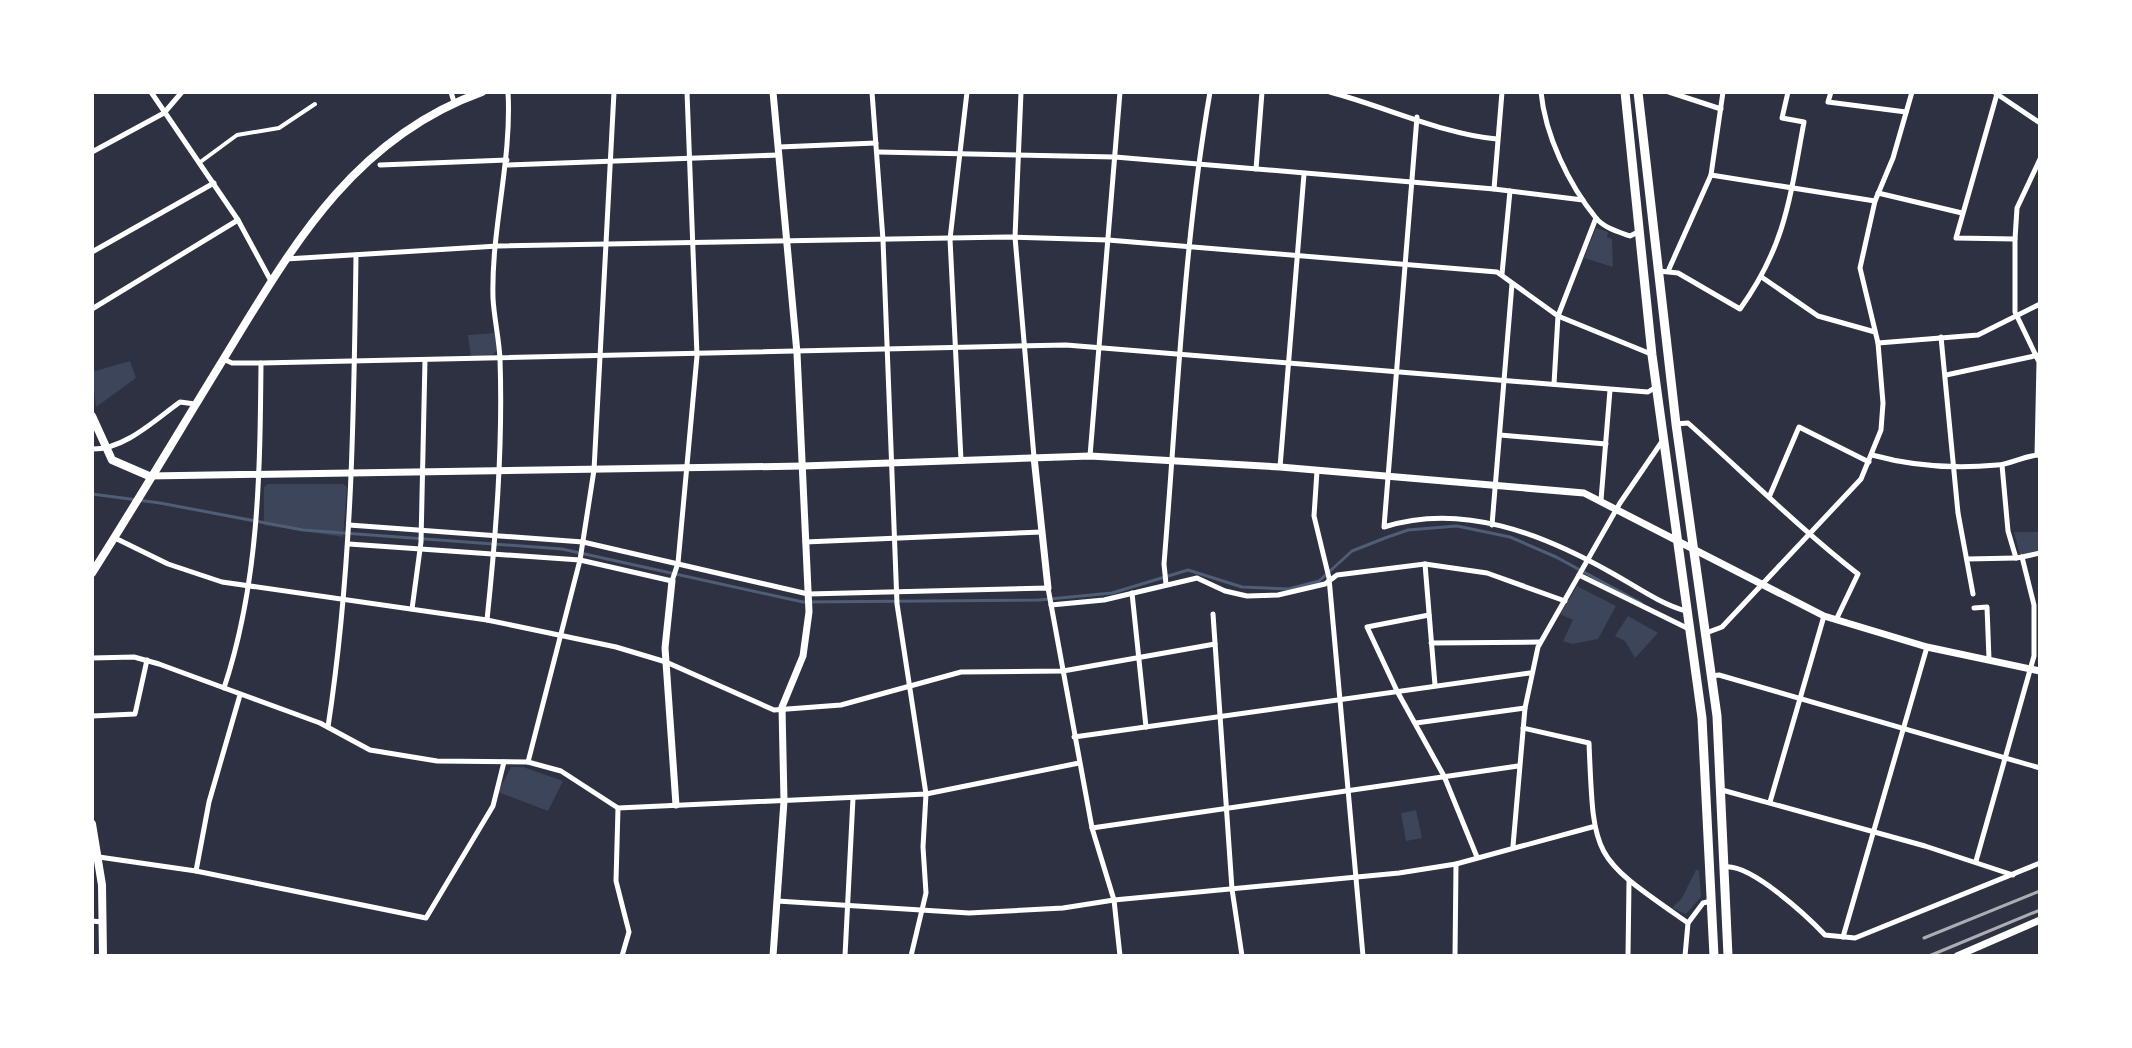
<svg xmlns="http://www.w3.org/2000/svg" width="2132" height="1048" font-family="'Crimson Pro',serif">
  <rect width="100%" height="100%" fill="#2d3142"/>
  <g fill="#3c4559">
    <path d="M 1596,228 L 1608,232 L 1607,237 L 1612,239 L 1613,267 L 1584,258 Z"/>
    <path d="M 495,333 L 497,350 L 491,357 L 471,358 L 468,335 Z"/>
    <path d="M 130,361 L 136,378 L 96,407 L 92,372 Z"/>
    <path d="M 268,484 L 343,484 L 347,487 L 343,537 L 264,525 L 264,487 Z"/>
    <path d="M 2014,532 L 2040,532 L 2040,550 L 2020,555 Z"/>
    <path d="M 1577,586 L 1616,606 L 1598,639 L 1572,644 L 1563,641 L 1573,620 L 1560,614 Z"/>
    <path d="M 1628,616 L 1658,633 L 1635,658 L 1625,641 L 1615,636 Z"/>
    <path d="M 511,767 L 523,767 L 563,781 L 548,811 L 498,792 Z"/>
    <path d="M 1416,810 L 1422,838 L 1406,841 L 1401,813 Z"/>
    <path d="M 1696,870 L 1699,870 L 1701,897 L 1686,914 L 1672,908 L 1682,898 Z"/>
  </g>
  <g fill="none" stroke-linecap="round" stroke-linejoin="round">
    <path stroke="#4f5d75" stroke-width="3" d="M 92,494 L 160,503 L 303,530 L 562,549 L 803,602 L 1039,600 L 1112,593 L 1188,570 L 1242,587 L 1289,589 L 1319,581 L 1352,551 L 1385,538 L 1408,530 L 1457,526 L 1510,537 L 1556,557 L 1641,603"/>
    <path stroke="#fff" stroke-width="4" d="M 199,163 L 237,135 L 279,128 L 315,104"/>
    <g stroke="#fff" stroke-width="5">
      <path d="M 151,92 L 238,220 L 271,281"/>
      <path d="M 451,92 L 454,102"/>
      <path d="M 872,92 L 883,240 L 897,604 L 926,794 L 923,847 L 926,893 L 911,956"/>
      <path d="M 1021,92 L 1015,237 L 1034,457"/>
      <path d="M 1330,92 C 1383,106 1445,135 1497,139"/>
      <path d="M 1541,92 C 1545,135 1569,185 1596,218 C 1604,228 1619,232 1630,236 L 1638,232"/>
      <path d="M 1669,92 L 1721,109"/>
      <path d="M 1831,92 L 1828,102 L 1906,112"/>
      <path d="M 1994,92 L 2040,123"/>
      <path d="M 1997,94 L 1956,238 L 2015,239"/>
      <path d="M 1417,117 L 1384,527 C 1462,502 1542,534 1610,572 C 1634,585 1660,604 1686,611"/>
      <path d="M 779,147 L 876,143"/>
      <path d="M 92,152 L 164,113 L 182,92"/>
      <path d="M 878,152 L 1115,157 L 1494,189 L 1583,200"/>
      <path d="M 380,165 L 507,160"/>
      <path d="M 507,165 L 779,155"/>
      <path d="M 1256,169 L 1262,92"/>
      <path d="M 1711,175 L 1875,201"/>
      <path d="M 1494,189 L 1502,92"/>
      <path d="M 1878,193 L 1962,213"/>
      <path d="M 92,252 L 214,183"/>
      <path d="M 286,259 L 498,246 L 1008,237 L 1108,240 L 1497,272 L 1558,316 L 1651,354"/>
      <path d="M 1669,269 L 1711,175 L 1723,92"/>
      <path d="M 1659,271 L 1678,273 L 1740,309 C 1786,245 1790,197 1804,122 L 1782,118 L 1788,92"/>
      <path d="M 1502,274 L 1510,191"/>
      <path d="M 1763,278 L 1818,316 L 1875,332"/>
      <path d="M 92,309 L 238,220"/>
      <path d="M 1941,337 L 1958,513 L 1973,594"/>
      <path d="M 1878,343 L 1978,335 L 2040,304"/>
      <path d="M 223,359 L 232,363 L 261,363 L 1066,345 L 1610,389 L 1648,392 L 1656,387"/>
      <path d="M 1946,375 L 2039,355"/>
      <path d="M 1554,384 L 1558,316 L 1596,218"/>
      <path d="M 1676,424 L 1688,423 C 1745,474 1798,527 1858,574 L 1836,620"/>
      <path d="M 1500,435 L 1606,444"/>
      <path d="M 92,449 C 124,450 155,420 180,402 L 195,404"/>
      <path d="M 1872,455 C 1912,466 1956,469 1997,465 C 2011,464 2023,456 2039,455"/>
      <path d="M 2037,455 L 2039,362 L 2015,312 L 2015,239 L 2017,208 L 2040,159"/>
      <path d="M 1090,456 L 1120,92"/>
      <path d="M 961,460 L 950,239 L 967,92"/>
      <path d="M 1280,467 L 1304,174"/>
      <path d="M 1317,471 L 1314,516 L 1329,578 L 1363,956"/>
      <path d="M 1770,495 L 1799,427 L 1869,462"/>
      <path d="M 1601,500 L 1610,390"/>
      <path d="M 349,525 L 583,542 L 808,594 L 1048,588 L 1092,828 L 1114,900 L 1120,956"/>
      <path d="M 1492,525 L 1512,284"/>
      <path d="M 115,538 L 168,564 L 222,582 L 487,620 L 616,647 L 666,662 L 774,710 L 841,705 L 961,672 L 1063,671 L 1215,644"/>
      <path d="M 805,542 L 1042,532"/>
      <path d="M 349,544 L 580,560 L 672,581 L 678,563 L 697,356 L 687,92"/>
      <path d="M 2022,557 L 2040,553"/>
      <path d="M 1967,559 L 2016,558"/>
      <path d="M 1425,564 L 1435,685"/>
      <path d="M 1579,575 L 1689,629"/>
      <path d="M 1166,584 L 1164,564 C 1177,407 1183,248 1210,92"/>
      <path d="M 1132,593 L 1146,727"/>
      <path d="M 1051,605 L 1104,600 L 1197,578 L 1225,591 L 1247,596 L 1278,595 L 1325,584 L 1337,575 L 1425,564 L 1487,573 L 1565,601"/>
      <path d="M 1974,608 L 1987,607 L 1989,659"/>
      <path d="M 412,609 L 421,542 L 425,360"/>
      <path d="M 1213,614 L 1232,889 L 1242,956"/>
      <path d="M 1429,615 L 1367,627 L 1397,691 L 1444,776 L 1477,857"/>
      <path d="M 487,620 C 496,534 503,446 500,359 C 499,338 494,318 493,298 C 491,229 512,161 508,92"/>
      <path d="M 1706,633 L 1722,627 L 1861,479 L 1881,430 L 1883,403 L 1878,343 L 1860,268 L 1875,201 L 1893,158 L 1912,92"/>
      <path d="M 1431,643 L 1540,642"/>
      <path d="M 92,658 L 134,657 L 159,664 L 320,723 L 370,750 L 437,761 L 528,762 L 561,771 L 618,808"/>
      <path d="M 1712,676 L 1719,675 L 2040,768"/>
      <path d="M 224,688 C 259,583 260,473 261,363"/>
      <path d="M 92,716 L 135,714 L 147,660"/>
      <path d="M 1416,723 L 1525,708"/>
      <path d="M 328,727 C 352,570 354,414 356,255"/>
      <path d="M 1523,728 L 1589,743 C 1594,861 1591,855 1688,923"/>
      <path d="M 1074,737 L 1530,673"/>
      <path d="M 528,762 L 580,560 L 594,470 L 614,92"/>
      <path d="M 1722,790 L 1925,846 L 2013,875"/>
      <path d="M 1770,802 L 1824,616"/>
      <path d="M 1092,828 L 1518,766"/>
      <path d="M 1513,846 L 1525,708 L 1538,647 L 1620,503 L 1663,440"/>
      <path d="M 92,856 L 196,871 L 426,918 L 493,806 L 504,762"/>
      <path d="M 1976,861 L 2034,656 L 2034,605 L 2022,557 L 2016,558 L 2008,531 L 2002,465"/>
      <path d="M 1725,867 C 1751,864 1807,916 1825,935 L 1855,938 L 2040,863"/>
      <path d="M 196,871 L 209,802 L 240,695"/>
      <path d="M 777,901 L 969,913 L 1063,908 L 1114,900 L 1399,873 L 1456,864 L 1592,827"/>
      <path d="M 92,921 L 102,922"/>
      <path d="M 1843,937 L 1927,647"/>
      <path d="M 622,956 L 629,932 L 616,881 L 618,808 L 926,794 L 1079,763"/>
      <path d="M 845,956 L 853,798"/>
      <path d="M 1455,956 L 1456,864"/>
      <path d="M 1628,956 L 1629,882"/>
      <path d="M 1685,956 L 1688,923 L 1703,903 L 1711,901"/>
    </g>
    <g stroke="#fff" stroke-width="7">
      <path d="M 773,92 L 797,353 L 809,612 L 803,656 L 782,707 L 784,801 L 773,956"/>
      <path d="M 1034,457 L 1048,588"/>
      <path d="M 149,476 L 803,466 L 1090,456 L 1280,467 L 1584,493 L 1824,616 L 1927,647 L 2040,671"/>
      <path d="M 672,581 L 665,648 L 676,805"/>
      <path d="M 1957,956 L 2040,920"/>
    </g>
    <g stroke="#fff" stroke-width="8">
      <path d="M 92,416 L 112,460 L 149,476"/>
      <path d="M 92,573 C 138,501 181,428 226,355 C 293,245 354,138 482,92"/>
      <path d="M 92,824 L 102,885 L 103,956"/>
    </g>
    <g stroke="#fff" stroke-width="9">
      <path d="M 1625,92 L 1652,355 L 1702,718 L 1714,956"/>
      <path d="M 1638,92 L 1676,424 L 1717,716 L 1728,956"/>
    </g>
    <g stroke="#abadb3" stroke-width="3">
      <path d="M 1924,938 L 2040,891"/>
      <path d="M 1929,956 L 2040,910"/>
    </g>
  </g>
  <rect width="2132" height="1048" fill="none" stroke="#ffffff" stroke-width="188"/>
</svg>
